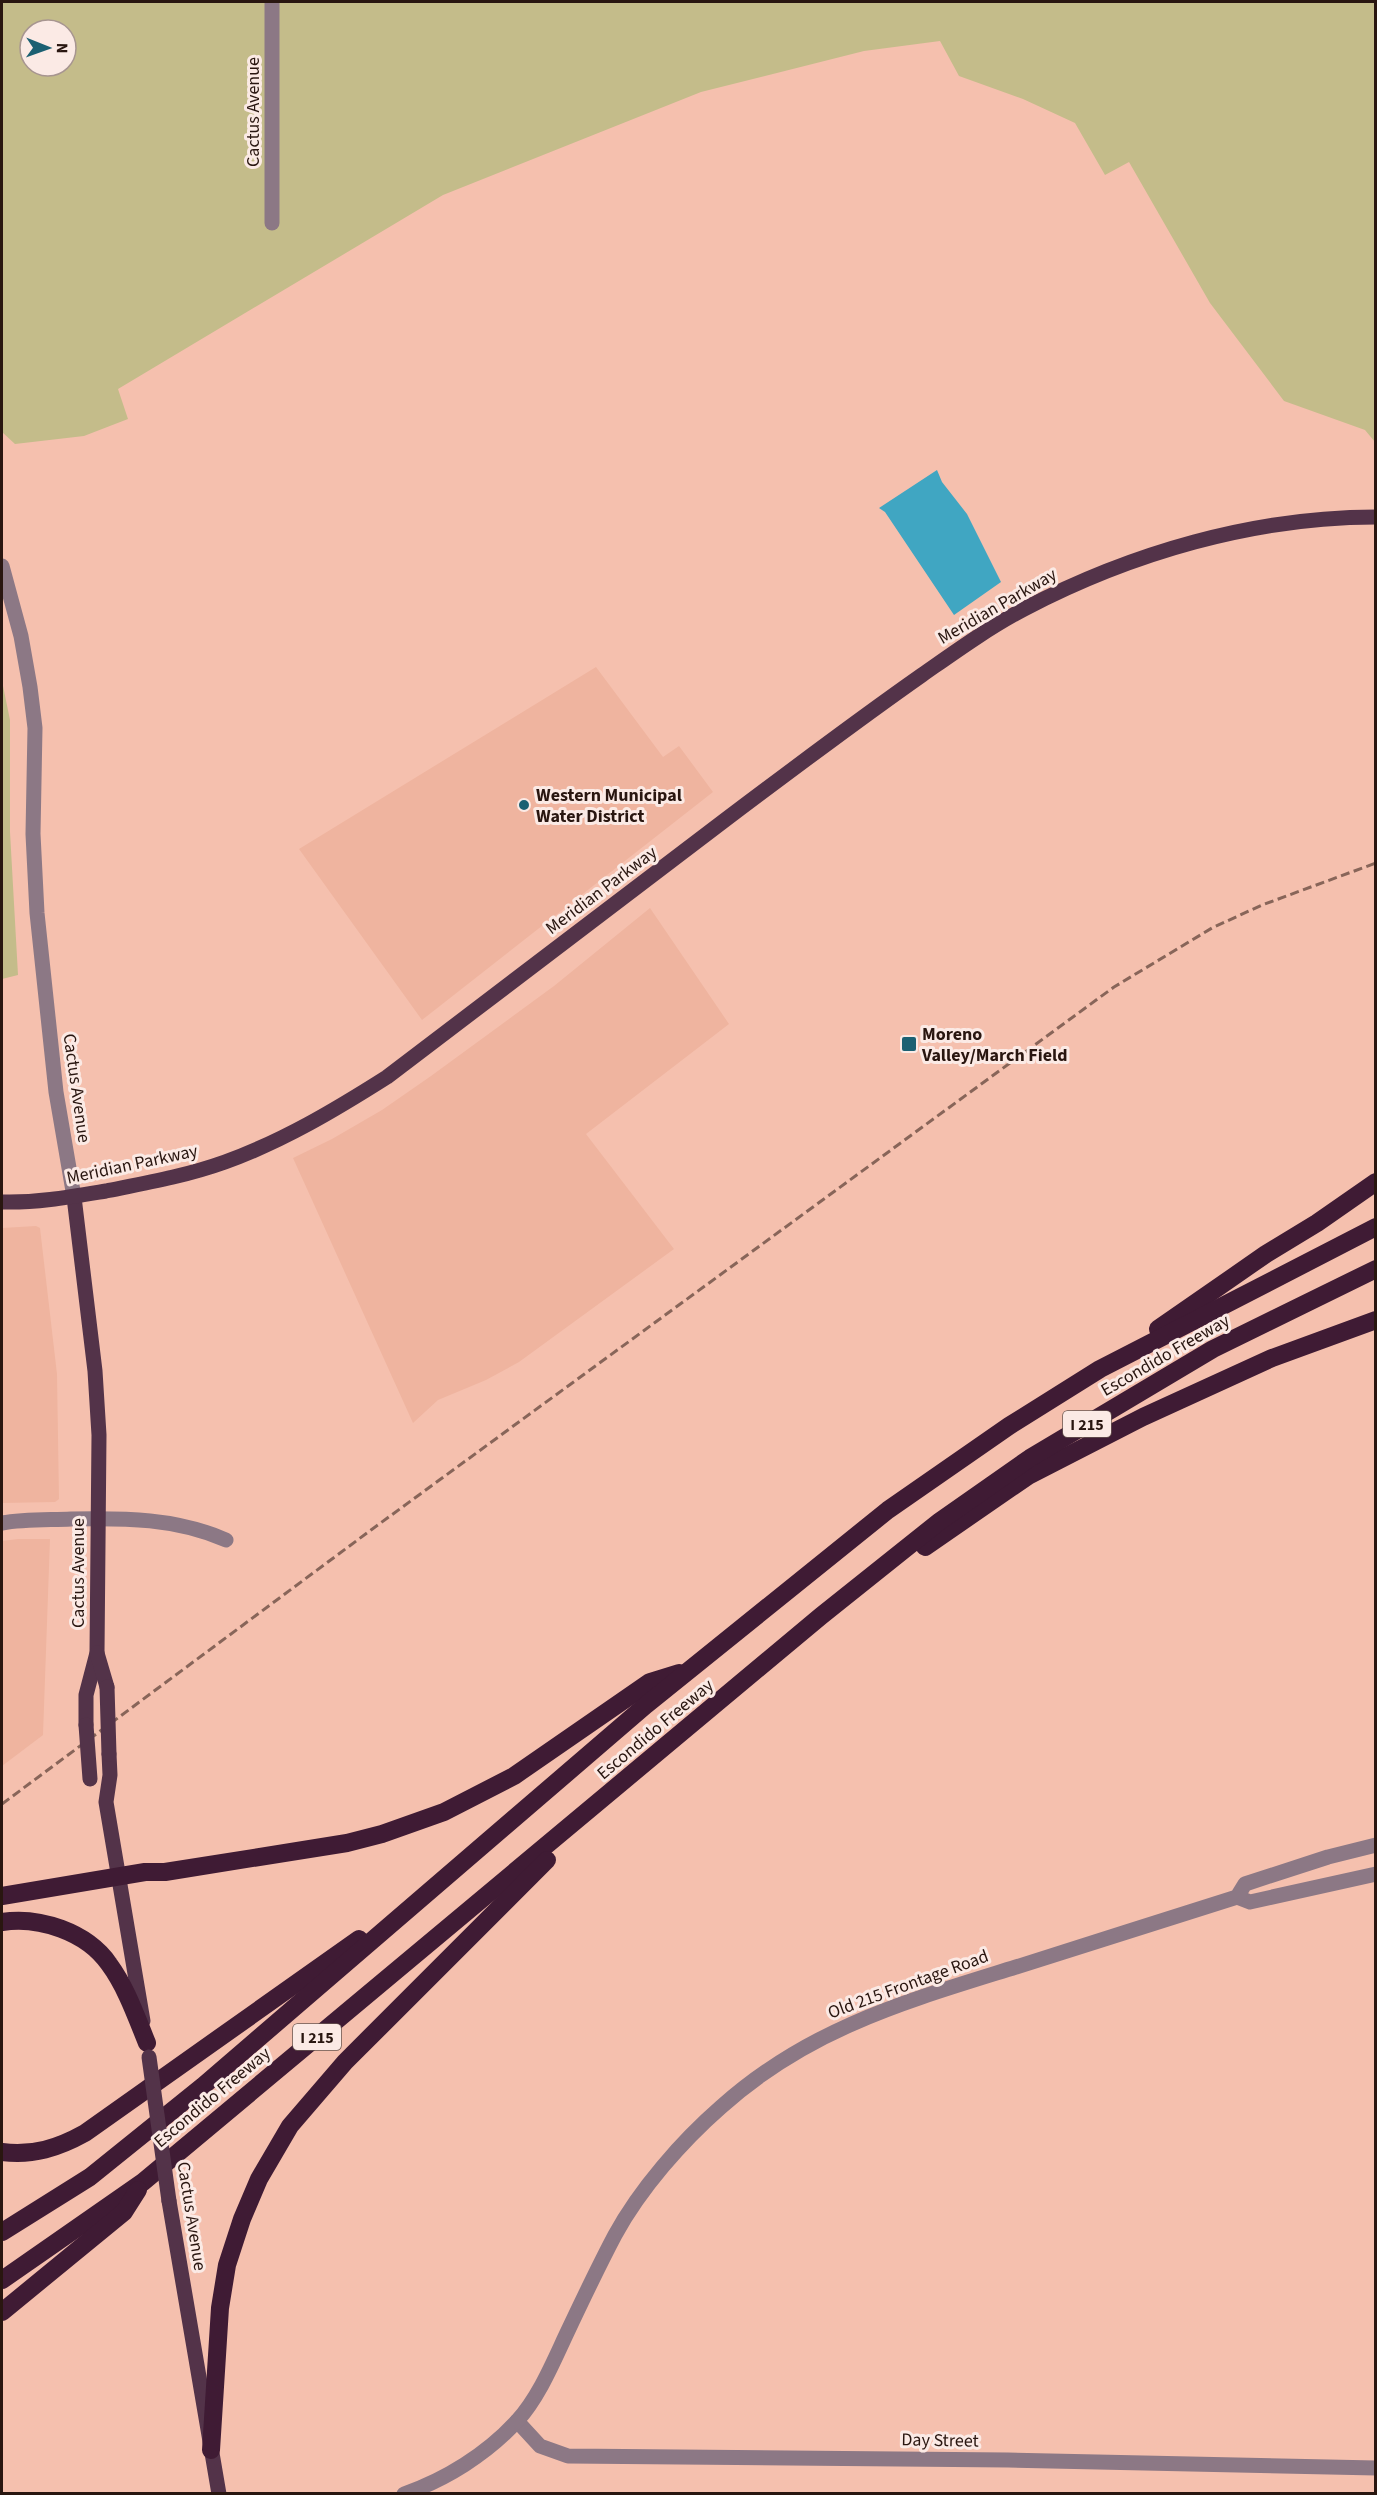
<svg xmlns="http://www.w3.org/2000/svg" width="1377" height="2495" font-family="'Source Sans 3',sans-serif">
  <rect width="100%" height="100%" fill="#f5c0ae"/>
  <g fill="#efb49f">
    <path d="M 596,667 L 663,757 L 679,746 L 713,792 L 422,1020 L 299,849 Z"/>
    <path d="M 650,908 L 729,1024 L 586,1134 L 674,1249 L 519,1362 L 486,1380 L 438,1400 L 413,1423 L 293,1158 L 332,1139 L 382,1110 L 431,1076 L 554,986 Z"/>
    <path d="M 36,1226 L 40,1228 L 57,1374 L 59,1499 L 55,1502 L 2,1503 L 2,1228 Z"/>
    <path d="M 18,1539 L 50,1539 L 43,1735 L 2,1766 L 2,1541 Z"/>
  </g>
  <g fill="#c4bc8a" fill-rule="evenodd">
    <path d="M 2,2 L 1375,2 L 1375,442 L 1365,430 L 1284,401 L 1210,303 L 1129,162 L 1105,175 L 1075,123 L 1023,99 L 959,76 L 940,41 L 864,51 L 701,92 L 443,195 L 118,389 L 128,419 L 84,436 L 15,444 L 2,432 ZM 30,30 L 66,30 L 66,66 L 30,66 Z"/>
    <path d="M 2,681 L 10,720 L 10,832 L 18,975 L 2,979 Z"/>
  </g>
  <path fill="#40a6c2" d="M 937,470 L 942,482 L 967,514 L 1001,582 L 954,615 L 885,512 L 879,508 Z"/>
  <g fill="none" stroke-linecap="round" stroke-linejoin="round">
    <g stroke="#8c7885" stroke-width="15">
      <path d="M 272,223 L 272,2"/>
      <path d="M 2,566 L 21,636 L 30,687 L 35,728 L 33,834 L 37,913 L 56,1092 L 74,1197"/>
      <path d="M 2,1523 C 24,1519 48,1520 71,1519 C 125,1518 176,1518 226,1540"/>
      <path d="M 1237,1897 L 1250,1902 L 1376,1874"/>
      <path d="M 517,2421 L 540,2446 L 568,2456 L 1008,2460 L 1376,2468"/>
      <path d="M 404,2494 C 445,2480 487,2454 517,2421 C 538,2398 552,2365 565,2337 C 581,2303 597,2269 615,2235 C 640,2189 682,2141 721,2107 C 809,2028 907,2001 1016,1967 C 1090,1944 1163,1920 1237,1897 L 1245,1884 L 1328,1857 L 1376,1845"/>
    </g>
    <g stroke="#533349" stroke-width="15">
      <path d="M 74,1197 L 95,1371 L 99,1435 L 97,1653 L 86,1695 L 86,1725"/>
      <path d="M 2,1202 C 37,1203 70,1197 106,1191 C 146,1183 186,1176 225,1162 C 283,1141 335,1110 387,1077 C 499,991 612,906 725,820 C 790,771 855,722 922,675 C 955,652 988,628 1024,609 C 1131,553 1254,517 1376,517"/>
      <path d="M 97,1653 L 107,1687"/>
      <path d="M 109,1754 L 110,1775 L 106,1802 L 143,2021"/>
      <path d="M 169,2201 L 219,2494"/>
    </g>
    <g stroke="#3f1b34" stroke-width="18">
      <path d="M 1158,1329 L 1266,1254 L 1317,1223 L 1376,1182"/>
      <path d="M 925,1547 L 1028,1476 L 1143,1417 L 1272,1358 L 1376,1320"/>
      <path d="M 2,1896 L 145,1872 L 165,1872 L 347,1843 L 382,1834 L 444,1812 L 514,1776 L 650,1682 L 679,1673"/>
      <path d="M 2,1922 C 39,1916 87,1932 109,1964 C 126,1987 136,2016 147,2043"/>
      <path d="M 2,2152 C 33,2156 58,2148 85,2133 L 359,1939"/>
      <path d="M 2,2232 L 90,2177 L 203,2086 L 646,1705 L 888,1510 L 1009,1426 L 1100,1369 L 1376,1227"/>
      <path d="M 2,2280 L 143,2182 L 821,1616 L 940,1521 L 1030,1458 L 1213,1349 L 1376,1269"/>
      <path d="M 2,2312 L 124,2212 L 138,2190"/>
      <path d="M 211,2450 L 220,2308 L 227,2265 L 242,2219 L 259,2179 L 290,2126 L 345,2062 L 547,1860"/>
    </g>
    <path stroke="#886559" stroke-width="3" stroke-dasharray="9 4.5" stroke-linecap="butt" d="M 2,1804 L 371,1530 L 1114,987 L 1212,928 L 1262,905 L 1376,863"/>
    <g stroke="#533349" stroke-width="15">
      <path d="M 107,1687 L 109,1754"/>
      <path d="M 86,1725 L 90,1779"/>
      <path d="M 149,2057 L 169,2201"/>
    </g>
  </g>
  <g fill="#1b6072" stroke="#fbeae5" stroke-width="2">
    <circle cx="524" cy="805" r="6"/>
    <rect x="901" y="1036" width="16" height="16" rx="3"/>
  </g>
  <g text-anchor="middle" stroke-width="6" stroke-linejoin="round" paint-order="stroke">
    <g fill="#fbeae5" stroke="#685650" stroke-width="1.5">
      <rect x="1063" y="1411" width="48" height="26" rx="4.5"/>
      <rect x="293" y="2024" width="48" height="26" rx="4.5"/>
    </g>
    <g font-size="16" font-weight="bold" fill="#291610">
      <text x="1087" y="1430">I 215</text>
      <text x="317" y="2043">I 215</text>
    </g>
    <g font-size="18" fill="#291610" stroke="#fbeae5">
      <text transform="translate(253 112) rotate(-90)" y="6">Cactus Avenue</text>
      <text transform="translate(997 606) rotate(-30)" y="6">Meridian Parkway</text>
      <text transform="translate(601 890) rotate(-37)" y="6">Meridian Parkway</text>
      <text transform="translate(77 1088) rotate(82)" y="6">Cactus Avenue</text>
      <text transform="translate(132 1164) rotate(-12)" y="6">Meridian Parkway</text>
      <text transform="translate(1165 1355) rotate(-30)" y="6">Escondido Freeway</text>
      <text transform="translate(78 1573) rotate(-90)" y="6">Cactus Avenue</text>
      <text transform="translate(655 1729) rotate(-40)" y="6">Escondido Freeway</text>
      <text transform="translate(908 1984) rotate(-20)" y="6">Old 215 Frontage Road</text>
      <text transform="translate(212 2097) rotate(-40)" y="6">Escondido Freeway</text>
      <text transform="translate(192 2216) rotate(81)" y="6">Cactus Avenue</text>
      <text transform="translate(940 2440) rotate(1)" y="6">Day Street</text>
    </g>
    <g font-size="18" font-weight="bold" fill="#291610" stroke="#fbeae5" text-anchor="start">
      <text x="536" y="801">Western Municipal<tspan x="536" dy="21">Water District</tspan></text>
      <text x="922" y="1040">Moreno<tspan x="922" dy="21">Valley/March Field</tspan></text>
    </g>
  </g>
  <rect width="1377" height="2495" fill="none" stroke="#291610" stroke-width="6"/>
  <g transform="translate(48 48) rotate(91)"><circle r="28" fill="#fbeae5" stroke="#a79590" stroke-width="1.5"/>
  <path d="M0-4.5L10 22L0 15L-10 22Z" fill="#1b6072"/>
  <text y="-9" font-size="16" font-weight="bold" text-anchor="middle" fill="#291610">N</text>
  </g>
</svg>
